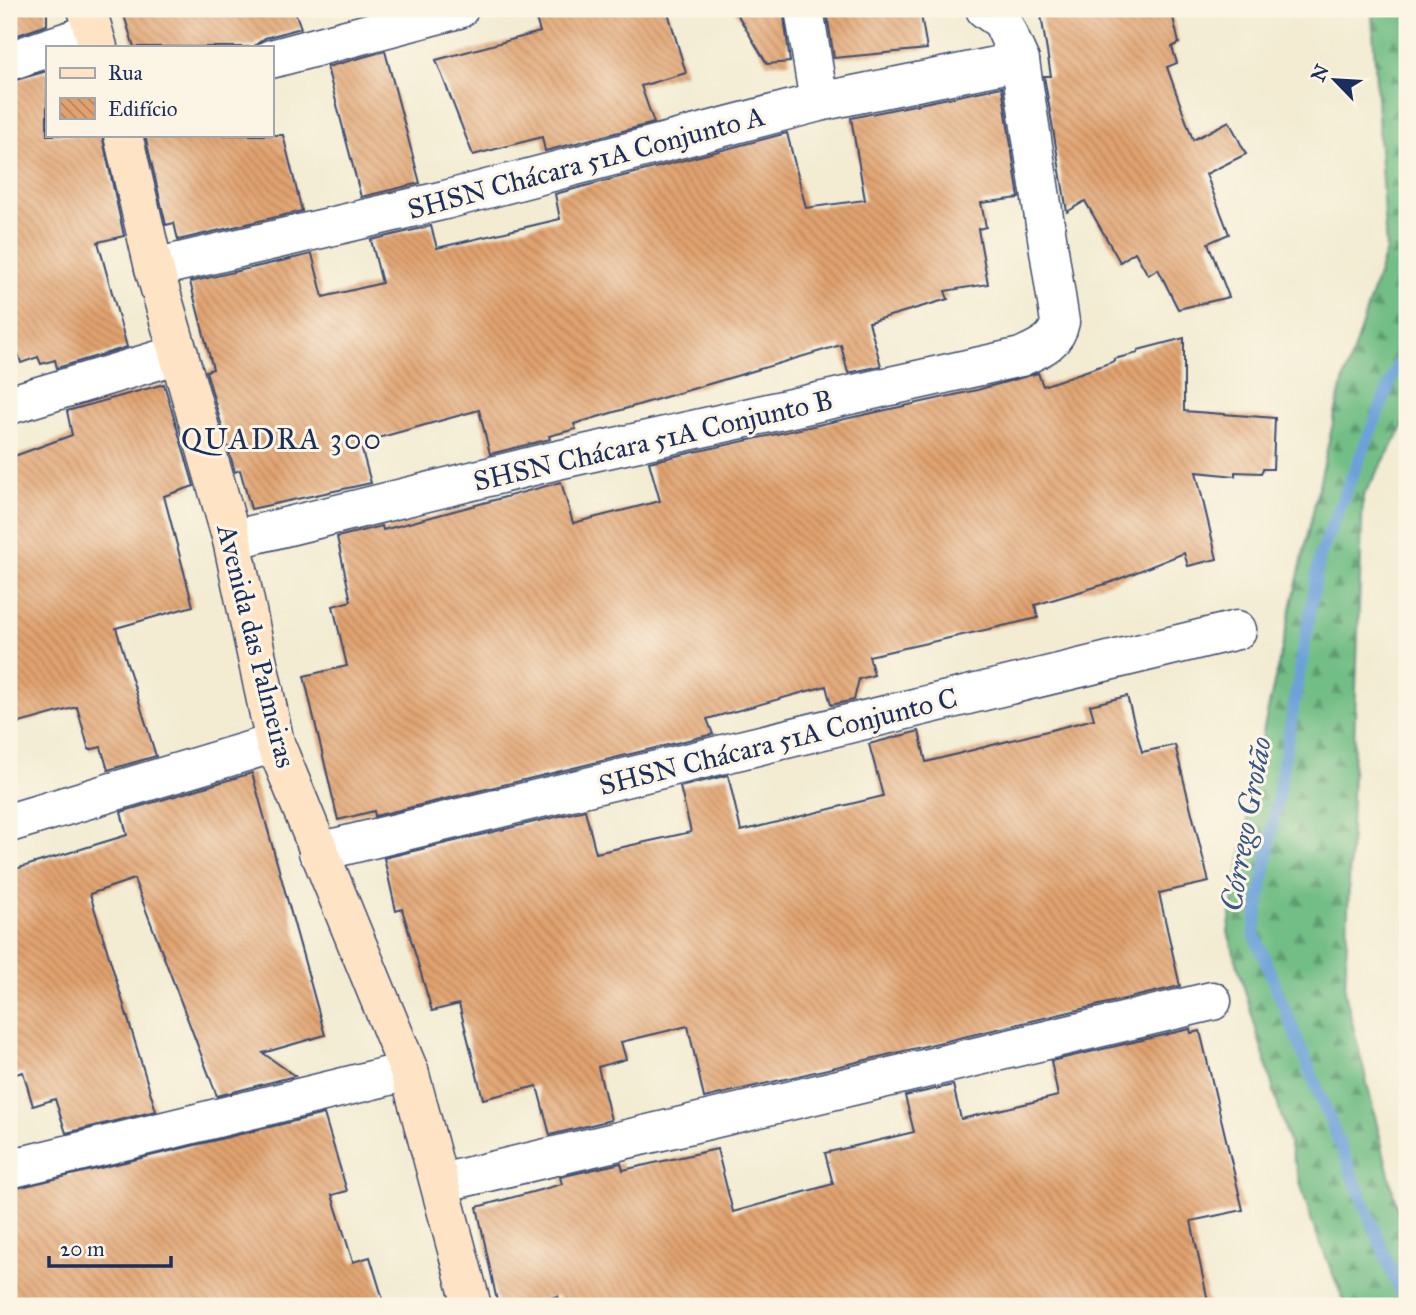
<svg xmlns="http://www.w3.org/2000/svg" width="1416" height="1315" font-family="'IM FELL Great Primer',serif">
  <defs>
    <pattern id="forest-firs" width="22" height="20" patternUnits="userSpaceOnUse" patternTransform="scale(1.75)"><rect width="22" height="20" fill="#73be86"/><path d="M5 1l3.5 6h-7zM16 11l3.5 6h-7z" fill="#5e9b71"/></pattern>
    <pattern id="building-back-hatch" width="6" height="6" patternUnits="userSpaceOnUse" patternTransform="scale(1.75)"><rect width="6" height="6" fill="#e1a26e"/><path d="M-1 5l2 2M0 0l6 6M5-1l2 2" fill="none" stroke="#b6845e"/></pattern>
  </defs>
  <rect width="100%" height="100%" fill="#fcf5e5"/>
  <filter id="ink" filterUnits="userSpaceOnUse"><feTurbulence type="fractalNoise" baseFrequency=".0143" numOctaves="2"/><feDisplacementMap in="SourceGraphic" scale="14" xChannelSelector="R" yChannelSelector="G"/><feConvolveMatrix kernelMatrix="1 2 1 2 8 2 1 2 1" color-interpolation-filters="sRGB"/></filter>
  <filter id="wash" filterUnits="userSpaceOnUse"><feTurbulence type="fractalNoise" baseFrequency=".00686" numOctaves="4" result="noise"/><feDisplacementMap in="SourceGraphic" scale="28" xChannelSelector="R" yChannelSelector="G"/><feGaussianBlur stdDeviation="1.57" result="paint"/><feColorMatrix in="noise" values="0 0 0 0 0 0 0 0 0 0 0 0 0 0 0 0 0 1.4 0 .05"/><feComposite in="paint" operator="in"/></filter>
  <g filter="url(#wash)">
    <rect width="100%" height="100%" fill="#f3ecd3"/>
    <path fill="url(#forest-firs)" stroke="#477672" stroke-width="2" d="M 1368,9 L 1407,9 L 1407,421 L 1363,496 L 1345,992 L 1407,1249 L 1407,1306 L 1346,1306 L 1312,1223 L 1228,932 L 1263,732 L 1340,392 L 1386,250 L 1372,14 Z"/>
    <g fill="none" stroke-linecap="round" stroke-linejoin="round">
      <path stroke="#6da1d9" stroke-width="12" d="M 1403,1306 L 1404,1302 L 1254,933 L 1320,555 L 1407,342"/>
    </g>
    <g id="blocks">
      <g fill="url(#building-back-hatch)">
        <path d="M 9,9 L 47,9 L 47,25 L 9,38 Z"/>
        <path d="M 122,9 L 294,9 L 301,28 L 265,38 L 253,47 L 134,47 Z"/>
        <path d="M 533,9 L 667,9 L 686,73 L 641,86 L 654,123 L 545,151 L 542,137 L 473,155 L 436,60 L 540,32 Z"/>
        <path d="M 734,9 L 783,9 L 790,62 L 767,64 Z"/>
        <path d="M 826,9 L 920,9 L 927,49 L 834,58 Z"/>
        <path d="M 1040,9 L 1171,9 L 1179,43 L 1172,47 L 1177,63 L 1167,67 L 1193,140 L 1229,121 L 1246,154 L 1206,174 L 1229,234 L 1208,243 L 1229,297 L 1178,309 L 1158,269 L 1148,275 L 1135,252 L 1120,262 L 1085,201 L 1067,212 L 1044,76 L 1051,76 Z"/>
        <path d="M 385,51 L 420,183 L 361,197 L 327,67 Z"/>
        <path d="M 47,71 L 47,135 L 102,135 L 124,236 L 98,242 L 127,347 L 57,368 L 55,360 L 41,364 L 38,357 L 21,363 L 9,324 L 9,82 Z"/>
        <path d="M 1002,87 L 1019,198 L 981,203 L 986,227 L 978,229 L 988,284 L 945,291 L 948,299 L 869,322 L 881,366 L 848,373 L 841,345 L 574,424 L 576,429 L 549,436 L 550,439 L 490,454 L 479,410 L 360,443 L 371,483 L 251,509 L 240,470 L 235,472 L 206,371 L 213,369 L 190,282 L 312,254 L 323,297 L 382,283 L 371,240 L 431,226 L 437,248 L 560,219 L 555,194 L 787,133 L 806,208 L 865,200 L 851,118 Z"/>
        <path d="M 145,135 L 283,135 L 302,211 L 178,240 L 174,223 L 166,225 Z"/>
        <path d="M 1184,338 L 1184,411 L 1275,418 L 1273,469 L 1263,469 L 1261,473 L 1235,472 L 1235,476 L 1196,472 L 1217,559 L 1188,566 L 1184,553 L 1109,583 L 1035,605 L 1038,618 L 869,656 L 874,675 L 859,679 L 854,700 L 831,705 L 826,686 L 707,719 L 713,734 L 375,816 L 374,811 L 338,820 L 304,676 L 347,666 L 333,606 L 351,601 L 337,537 L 382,526 L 383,530 L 409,523 L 561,482 L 573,523 L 660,501 L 649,462 L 977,390 L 1038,373 L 1043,386 L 1115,361 L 1114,359 L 1138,353 L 1138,350 Z"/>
        <path d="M 164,384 L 194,486 L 164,496 L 193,606 L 116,628 L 156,756 L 108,770 L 101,747 L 89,750 L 77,707 L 9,726 L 9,458 L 72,435 L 67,411 Z"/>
        <path d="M 1127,696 L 1142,752 L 1175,745 L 1209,882 L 1159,893 L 1180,986 L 704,1098 L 688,1026 L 621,1042 L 626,1059 L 598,1067 L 611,1120 L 550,1135 L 537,1086 L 483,1099 L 459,1004 L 432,1011 L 402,909 L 396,911 L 384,858 L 585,810 L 596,853 L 691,832 L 680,787 L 728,775 L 741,831 L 883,796 L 869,744 L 919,731 L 926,762 L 1094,719 L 1090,705 Z"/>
        <path d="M 252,773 L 325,1035 L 263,1053 L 295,1076 L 217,1096 L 134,879 L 90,894 L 156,1111 L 66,1133 L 55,1099 L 33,1106 L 23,1072 L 9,1076 L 9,871 L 127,835 L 121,812 Z"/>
        <path d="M 1190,1029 L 1191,1033 L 1200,1031 L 1243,1210 L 1191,1221 L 1209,1306 L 561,1306 L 558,1296 L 519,1306 L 498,1306 L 477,1207 L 562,1184 L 560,1177 L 621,1163 L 623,1170 L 717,1149 L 733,1212 L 833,1184 L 825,1153 L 914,1132 L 905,1096 L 953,1085 L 961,1119 L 1058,1096 L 1051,1061 Z"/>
        <path d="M 324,1114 L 347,1191 L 332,1195 L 353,1262 L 370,1257 L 385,1306 L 9,1306 L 9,1190 Z"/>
      </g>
    </g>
  </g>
  <g filter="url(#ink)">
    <use href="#blocks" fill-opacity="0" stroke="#3b4b70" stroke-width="2"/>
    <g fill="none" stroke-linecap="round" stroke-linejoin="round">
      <defs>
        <g id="street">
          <path d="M 804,9 L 819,102"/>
          <path d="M 50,47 L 93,33"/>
          <path d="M 271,59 L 459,9"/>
          <path d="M 9,61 L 47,48"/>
          <path d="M 154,268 L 445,200 L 819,102 L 1020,61"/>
          <path d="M 9,405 L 179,354"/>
          <path d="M 232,540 L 553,461 L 1021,357 C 1038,349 1056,343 1060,322 L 1020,61 L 1002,21 L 985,9"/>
          <path d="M 9,823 L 275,743"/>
          <path d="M 318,852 L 1237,630"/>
          <path d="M 9,1169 L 409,1071"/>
          <path d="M 441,1183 L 1212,1001"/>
        </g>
        <g id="secondary">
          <path d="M 87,9 L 98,47"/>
          <path d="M 123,135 L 154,268 L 232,540 L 275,743 L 409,1071 L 472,1306"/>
        </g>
      </defs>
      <use href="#street" stroke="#3b4b70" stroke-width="41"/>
      <use href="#secondary" stroke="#3b4b70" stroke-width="41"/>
      <use href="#street" stroke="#fff" stroke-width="38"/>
      <use href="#secondary" stroke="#fee4c5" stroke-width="38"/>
    </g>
  </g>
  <g text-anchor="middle" stroke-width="6" stroke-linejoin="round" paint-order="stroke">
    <g font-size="28" fill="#1b2f5e" stroke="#fcf5e5">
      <text transform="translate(586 162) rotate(-15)" y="10">SHSN Chácara 51A Conjunto A</text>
      <text transform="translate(653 440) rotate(-13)" y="10">SHSN Chácara 51A Conjunto B</text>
      <text transform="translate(257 646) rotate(76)" y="10">Avenida das Palmeiras</text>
      <text transform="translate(778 741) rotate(-14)" y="10">SHSN Chácara 51A Conjunto C</text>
    </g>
    <g font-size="30" letter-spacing="2" fill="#1b2f5e" stroke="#fcf5e5">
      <text x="282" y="449">QUADRA 300</text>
    </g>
    <g font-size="30" font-style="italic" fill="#385789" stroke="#fcf5e5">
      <text transform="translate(1246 824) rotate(-80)" y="10">Córrego Grotão</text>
    </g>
  </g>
  <rect width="1416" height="1315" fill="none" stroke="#fcf5e5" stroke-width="35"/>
  <rect x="46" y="46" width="228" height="91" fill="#fcf5e5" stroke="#a2a6af" stroke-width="2"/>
  <rect x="60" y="68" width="35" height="10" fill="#fee4c5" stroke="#a2a6af" stroke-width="2"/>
  <text x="108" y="80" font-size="21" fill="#1b2f5e">Rua</text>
  <rect x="60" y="98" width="35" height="21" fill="url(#building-back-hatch)" stroke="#a2a6af" stroke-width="2"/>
  <text x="108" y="116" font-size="21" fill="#1b2f5e">Edifício</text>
  <g transform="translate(1335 80) rotate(295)" stroke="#fcf5e5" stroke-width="5" paint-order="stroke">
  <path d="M0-5L12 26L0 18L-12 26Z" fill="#1b2f5e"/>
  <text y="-10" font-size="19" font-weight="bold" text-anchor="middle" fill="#1b2f5e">N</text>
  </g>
  <path d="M49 1256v10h122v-10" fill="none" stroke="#1b2f5e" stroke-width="3.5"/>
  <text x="60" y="1256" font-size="21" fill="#1b2f5e" stroke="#fcf5e5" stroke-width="5" paint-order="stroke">20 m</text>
</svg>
